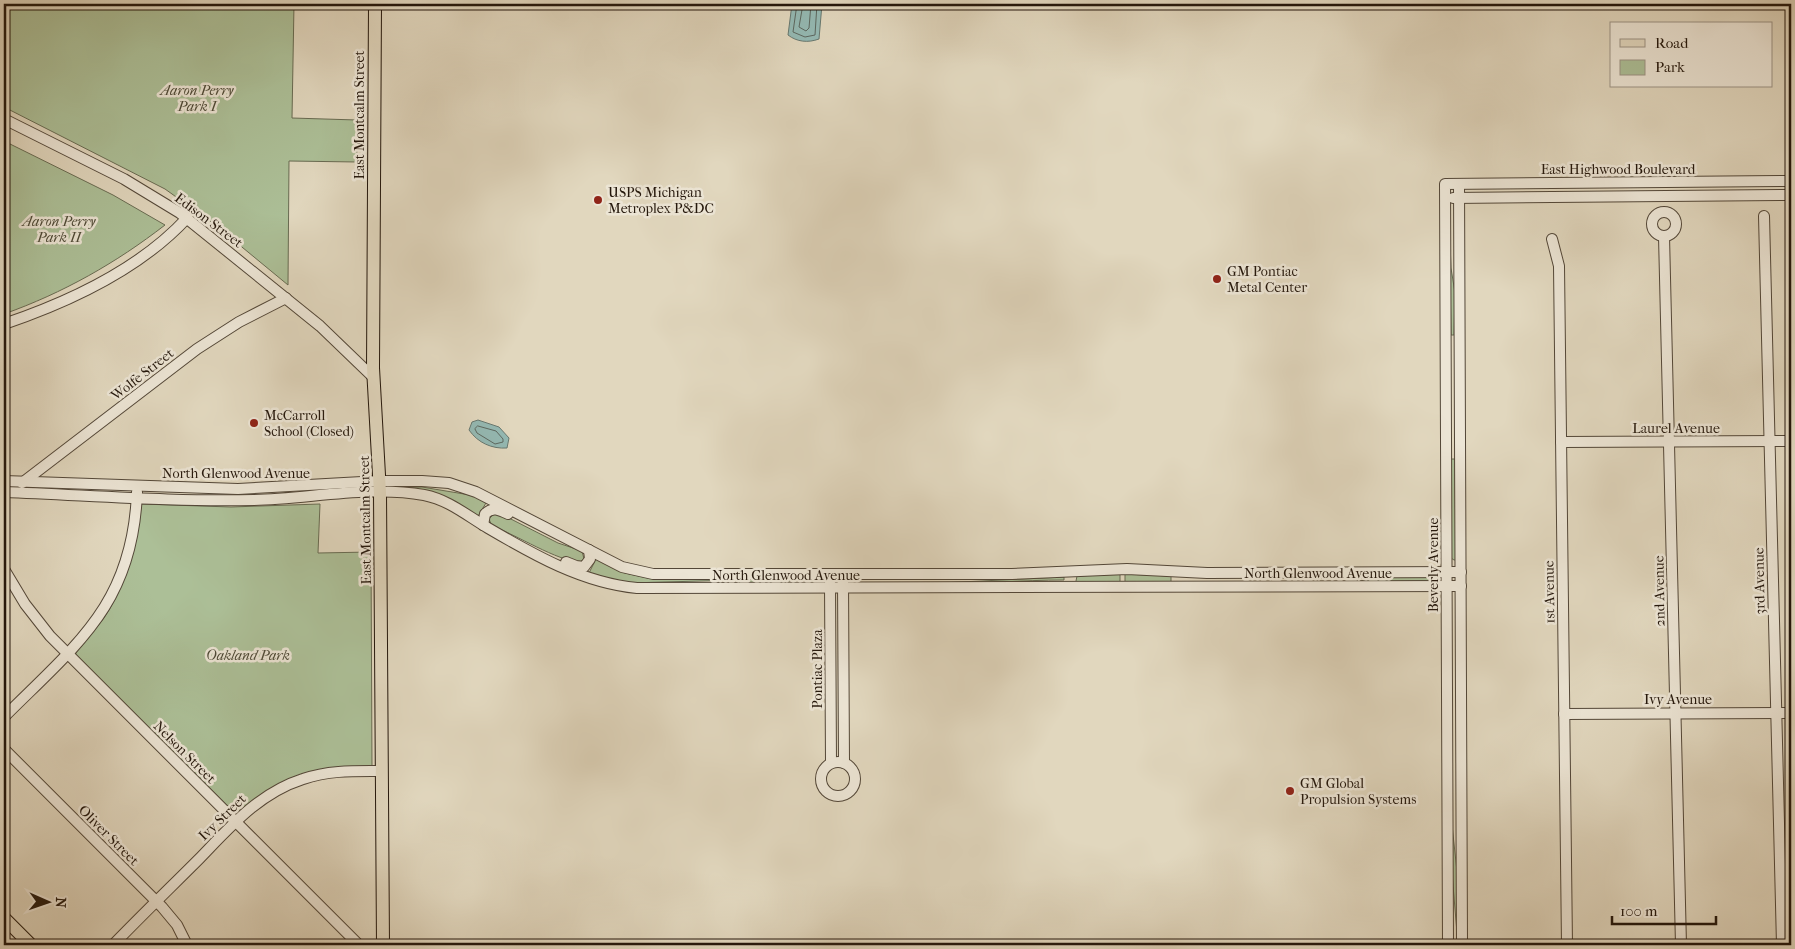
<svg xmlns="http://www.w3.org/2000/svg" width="1795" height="949" font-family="'IM FELL French Canon',serif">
  <rect width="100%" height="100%" fill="#e1d7be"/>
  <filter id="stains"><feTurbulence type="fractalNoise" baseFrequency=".004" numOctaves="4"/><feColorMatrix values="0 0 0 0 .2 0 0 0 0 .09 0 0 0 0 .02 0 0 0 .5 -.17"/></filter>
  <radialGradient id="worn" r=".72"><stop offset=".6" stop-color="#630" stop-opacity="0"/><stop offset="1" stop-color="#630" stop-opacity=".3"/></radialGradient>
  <g fill="#acbf97" stroke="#686b52">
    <path d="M 4,4 L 294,4 L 292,118 L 357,120 L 357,162 L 289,161 L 288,285 L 214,224 L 165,189 L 4,107 Z"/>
    <path d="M 4,141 L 113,195 L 165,225 C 116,263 63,293 4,314 Z"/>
    <path d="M 1449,217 L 1451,268 L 1455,293 L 1454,335 L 1451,335 Z"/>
    <path d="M 1451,459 L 1455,459 L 1456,560 L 1454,560 L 1451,558 Z"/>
    <path d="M 422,487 L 476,496 L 486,503 L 478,516 L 440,495 L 399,488 Z"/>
    <path d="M 141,504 L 231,507 L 320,504 L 318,553 L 371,552 L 372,766 C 317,767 280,776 238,814 L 234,814 L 75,655 C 79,644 96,629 104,618 C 127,583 136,545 141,504 Z"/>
    <path d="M 494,514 L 503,515 L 558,543 L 582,551 L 584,559 L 580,562 C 557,561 517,535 492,526 L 489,519 Z"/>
    <path d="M 596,559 L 625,573 L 648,578 L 737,580 L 628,583 L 589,573 Z"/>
    <path d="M 1120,574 L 1120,584 L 1079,584 L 1076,581 L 1077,576 Z"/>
    <path d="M 1125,574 L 1171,576 L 1171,582 L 1125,584 Z"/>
    <path d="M 1064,577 L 1064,580 C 1022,580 982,584 940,583 Z"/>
    <path d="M 1384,577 L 1434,577 L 1437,580 L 1437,581 L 1314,582 L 1361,581 Z"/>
    <path d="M 750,579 L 816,579 L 816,580 L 782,581 L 766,584 L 749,584 Z"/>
    <path d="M 1452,825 L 1458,881 L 1458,945 L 1452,873 Z"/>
  </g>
  <g fill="#94b9b3" stroke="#677870">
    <path d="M 792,4 L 822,4 L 819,39 C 808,43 797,42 788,35 Z"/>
    <path d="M 478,420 L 499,427 L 509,438 L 507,448 C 492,449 478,443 469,430 L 472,422 Z"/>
  </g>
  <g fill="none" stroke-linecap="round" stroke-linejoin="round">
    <g stroke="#5c6860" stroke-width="1">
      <path d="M 797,4 L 793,32 L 805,37 L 815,35 L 817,4"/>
      <path d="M 803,4 L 799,27 L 806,31 L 809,28 L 811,4"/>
      <path d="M 478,426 L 496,431 L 503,439 L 503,442 L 495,444 L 477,433 L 475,429 Z"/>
    </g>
    <defs>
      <g id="minor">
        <path d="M 4,119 L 124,179 L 180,213 L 320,326 L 374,378"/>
        <path d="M 1459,184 L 1462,945"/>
        <path d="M 1453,198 L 1791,195"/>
        <circle cx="1664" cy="224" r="12"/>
        <path d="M 1764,216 L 1782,945"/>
        <path d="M 1664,236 L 1681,945"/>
        <path d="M 1552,239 L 1559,266 L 1567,945"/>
        <path d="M 4,324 C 69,302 140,269 187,218"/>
        <path d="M 1561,442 L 1791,441"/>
        <path d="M 4,481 L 238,489 L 380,481 L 422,481 L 449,483 L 476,492 L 622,567 L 653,574 L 1012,574 L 1127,569 L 1207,573 L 1461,572"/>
        <path d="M 22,483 L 197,349 L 239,322 L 286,298"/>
        <path d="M 4,492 C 87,495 171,502 254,500 C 309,499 369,485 424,495 C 449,500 466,515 488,528 C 534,555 583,583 637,588 L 1461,586"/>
        <path d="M 483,525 L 485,514 C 492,506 500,510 508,514"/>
        <path d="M 566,562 L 576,566 L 584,567 L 590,559 L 589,550"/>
        <path d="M 4,569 L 25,604 L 50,636 L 359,945"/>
        <path d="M 843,581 L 844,763"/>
        <path d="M 830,583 L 831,763"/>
        <path d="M 1564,714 L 1791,713"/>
        <path d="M 4,717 C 77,644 133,604 137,492"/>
        <path d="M 4,749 L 162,907 L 177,925 L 187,945"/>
        <circle cx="838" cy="779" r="17"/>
        <path d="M 113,945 C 141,916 170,888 199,859 C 230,827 259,793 303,779 C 329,770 355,771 382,771"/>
        <path d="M 1448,945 L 1445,184 L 1791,181"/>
      </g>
      <g id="major">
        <path d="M 375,4 L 373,368 L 380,493 L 383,945"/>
        <path d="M 4,918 L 31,945"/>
      </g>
    </defs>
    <use href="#minor" stroke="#534738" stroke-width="12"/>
    <use href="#major" stroke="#24170c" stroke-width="14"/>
    <use href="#minor" stroke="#ece5d5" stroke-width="10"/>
    <use href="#major" stroke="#e1d7be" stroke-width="12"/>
  </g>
  <g fill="#8f2418" stroke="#ece5d5" stroke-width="2">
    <circle cx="598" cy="200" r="5"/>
    <circle cx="1217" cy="279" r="5"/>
    <circle cx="254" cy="423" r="5"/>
    <circle cx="1290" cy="791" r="5"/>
  </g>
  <g text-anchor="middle" stroke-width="5" stroke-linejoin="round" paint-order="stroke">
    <g font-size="14" font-style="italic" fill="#4d4936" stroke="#ece5d5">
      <text x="197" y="95">Aaron Perry<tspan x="197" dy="16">Park I</tspan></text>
      <text x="59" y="226">Aaron Perry<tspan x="59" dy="16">Park II</tspan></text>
      <text x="248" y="660">Oakland Park</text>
    </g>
    <g font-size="14" fill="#24170c" stroke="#ece5d5">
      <text transform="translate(359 115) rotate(-90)" y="5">East Montcalm Street</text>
      <text x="1618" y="174">East Highwood Boulevard</text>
      <text transform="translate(209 220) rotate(37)" y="5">Edison Street</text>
      <text transform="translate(142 374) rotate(-38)" y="5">Wolfe Street</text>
      <text x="1676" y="433">Laurel Avenue</text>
      <text x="236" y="478">North Glenwood Avenue</text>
      <text transform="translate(365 520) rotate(-91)" y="5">East Montcalm Street</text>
      <text transform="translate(1433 565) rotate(-90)" y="5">Beverly Avenue</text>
      <text x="1318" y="578">North Glenwood Avenue</text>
      <text x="786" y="580">North Glenwood Avenue</text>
      <text transform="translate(1759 581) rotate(-91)" y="5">3rd Avenue</text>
      <text transform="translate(1659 591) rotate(-91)" y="5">2nd Avenue</text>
      <text transform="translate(1549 592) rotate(-91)" y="5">1st Avenue</text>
      <text transform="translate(817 669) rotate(-90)" y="5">Pontiac Plaza</text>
      <text x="1678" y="704">Ivy Avenue</text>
      <text transform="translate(185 752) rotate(45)" y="5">Nelson Street</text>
      <text transform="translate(222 817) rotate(-44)" y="5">Ivy Street</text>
      <text transform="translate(109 835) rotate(45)" y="5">Oliver Street</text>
    </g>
    <g font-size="14" fill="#24170c" stroke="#ece5d5" text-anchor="start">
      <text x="608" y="197">USPS Michigan<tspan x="608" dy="16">Metroplex P&amp;DC</tspan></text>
      <text x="1227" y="276">GM Pontiac<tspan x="1227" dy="16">Metal Center</tspan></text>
      <text x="264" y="420">McCarroll<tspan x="264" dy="16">School (Closed)</tspan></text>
      <text x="1300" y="788">GM Global<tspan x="1300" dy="16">Propulsion Systems</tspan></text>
    </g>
  </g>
  <rect width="1795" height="949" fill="none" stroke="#e1d7be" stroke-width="20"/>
  <rect x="5" y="5" width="1785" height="939" fill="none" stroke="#24170c" stroke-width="2.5"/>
  <rect x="10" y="10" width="1775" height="929" fill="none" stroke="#24170c"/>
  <rect x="1610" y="22" width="162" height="65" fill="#ece5d5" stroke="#9c9385"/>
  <rect x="1620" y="39" width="25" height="8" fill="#e1d7be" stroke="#9c9385"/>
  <text x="1655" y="48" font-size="15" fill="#24170c">Road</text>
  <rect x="1620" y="60" width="25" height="15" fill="#acbf97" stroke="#9c9385"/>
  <text x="1655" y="72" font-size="15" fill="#24170c">Park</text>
  <g transform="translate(48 902) rotate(92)" stroke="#ece5d5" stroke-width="4" paint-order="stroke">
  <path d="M0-4L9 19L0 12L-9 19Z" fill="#24170c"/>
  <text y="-8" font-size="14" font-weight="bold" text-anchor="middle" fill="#24170c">N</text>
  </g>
  <path d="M1612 916v8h104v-8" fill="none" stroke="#24170c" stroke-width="2.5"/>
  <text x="1620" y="916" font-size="15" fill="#24170c" stroke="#ece5d5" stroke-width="4" paint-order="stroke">100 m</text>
  <rect width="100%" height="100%" filter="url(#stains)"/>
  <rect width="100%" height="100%" fill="url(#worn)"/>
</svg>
